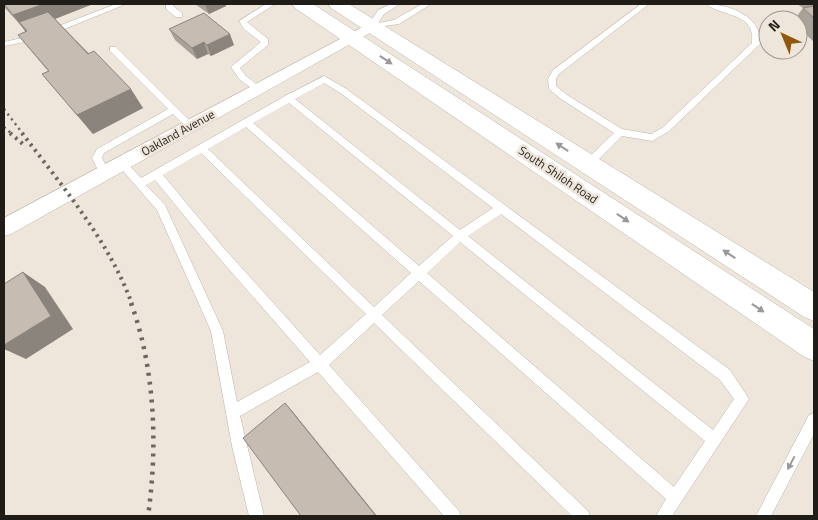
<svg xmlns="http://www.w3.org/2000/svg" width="818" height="520" font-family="'Titillium Web',sans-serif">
  <rect width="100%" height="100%" fill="#efe6db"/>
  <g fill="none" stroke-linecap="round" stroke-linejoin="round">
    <defs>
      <g id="service">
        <path d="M 116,4 L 126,4 L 40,39 L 4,46 L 4,42 L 35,35 Z"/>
        <path d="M 166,4 L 174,4 L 173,6 L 182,13 L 182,17 L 176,17 L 166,9 Z"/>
        <path d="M 266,4 L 275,4 L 247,22 L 268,39 L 268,45 L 240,68 L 246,76 L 260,87 L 260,91 L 257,92 L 240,80 L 231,67 L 261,42 L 244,29 L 239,21 Z"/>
        <path d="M 391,4 L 400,4 L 384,14 L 378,23 L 394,20 L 422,4 L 431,4 L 399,24 L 369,28 L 368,26 L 378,10 Z"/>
        <path d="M 641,4 L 649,4 L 559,74 L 556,79 L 556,86 L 567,95 L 622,129 L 651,134 L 662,128 L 752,43 C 756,12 722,17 706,4 C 729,4 763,17 760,44 L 668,132 L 652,141 L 622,136 L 591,167 L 585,167 L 583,164 L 585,161 L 614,133 L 561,99 L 549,89 L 548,79 L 553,70 Z"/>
        <path d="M 110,47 L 116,47 L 195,126 L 193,128 L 187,128 L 173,114 L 104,153 L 102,158 L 110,173 L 105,177 L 101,176 L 92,158 L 97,149 L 168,109 L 110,51 Z"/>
        <path d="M 324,76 L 345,88 L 730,370 L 749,399 L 672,516 L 656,516 L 666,499 L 419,281 L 382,315 L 588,511 L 590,516 L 572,516 L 374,323 L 329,365 L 459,511 L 461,516 L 444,516 L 318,372 L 240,416 L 264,516 L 249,516 L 232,446 L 211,331 L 157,210 L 117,164 L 119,161 L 125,161 L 141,178 L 285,96 ZM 324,83 L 339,92 L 493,208 L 460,230 L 295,99 ZM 289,103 L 453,236 L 419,266 L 253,123 ZM 246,127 L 411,273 L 374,307 L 208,149 ZM 201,153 L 366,314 L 320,355 L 222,246 L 163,175 ZM 155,180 L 214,252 L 310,362 L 237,402 L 223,331 L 165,205 L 146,185 ZM 501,214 L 720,380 L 734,399 L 713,430 L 468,236 ZM 460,242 L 705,441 L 674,487 L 427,273 Z"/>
        <path d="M 814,413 L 814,434 L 771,516 L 756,516 L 809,415 Z"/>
      </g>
      <path id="minor" d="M 372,22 L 377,23 L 379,26 L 377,29 L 11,234 L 4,236 L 4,218 Z"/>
      <g id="secondary">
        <path d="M 292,4 L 313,4 L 814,329 L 814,361 L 803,356 L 295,8 Z"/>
        <path d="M 328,4 L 349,4 L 814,292 L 814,321 L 804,317 L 331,8 Z"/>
      </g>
    </defs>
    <use href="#service" stroke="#bcb4a9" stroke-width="1"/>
    <use href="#minor" stroke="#bcb4a9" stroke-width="1"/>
    <use href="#secondary" stroke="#bcb4a9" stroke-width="1"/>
    <use href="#service" fill="#fff" fill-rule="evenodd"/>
    <use href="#minor" fill="#fff" fill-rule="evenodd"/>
    <use href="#secondary" fill="#fff" fill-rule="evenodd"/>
    <g stroke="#6b665f" stroke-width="2.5" stroke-dasharray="2 4" stroke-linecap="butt">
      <path d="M 4,109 L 23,134"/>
      <path d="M 4,127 L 12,134"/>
    </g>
    <g stroke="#6b665f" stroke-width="4" stroke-dasharray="2.5 4.5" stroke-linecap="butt">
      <path d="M 10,133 L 24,145"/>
      <path d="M 22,133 C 62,186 109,241 132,304"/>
    </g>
    <path stroke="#6b665f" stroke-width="4.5" stroke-dasharray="3 6" stroke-linecap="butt" d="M 131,303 C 155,369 158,446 148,516"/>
  </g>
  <g fill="#aaa299">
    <path d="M 4,4 L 93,4 L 55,19 L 143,108 L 93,134 L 42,74 L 48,71 L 18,35 L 26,31 L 4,7 Z"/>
    <path d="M 195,4 L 226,4 L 226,6 L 209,14 Z"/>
    <path d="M 797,4 L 814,4 L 814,42 L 798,27 L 798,20 L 794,20 L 803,8 Z"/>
    <path d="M 169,29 L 234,45 L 211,56 L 208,54 L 197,59 L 175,40 Z"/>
  </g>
  <g fill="#8b847d">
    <path d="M 39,4 L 93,4 L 52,20 L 19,22 L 29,34 L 28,35 L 13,15 Z"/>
    <path d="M 205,4 L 226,4 L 226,6 L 209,14 Z"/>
    <path d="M 230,34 L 234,45 L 211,56 L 207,45 Z"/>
    <path d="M 204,42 L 208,54 L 197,59 L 192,48 Z"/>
    <path d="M 131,89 L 143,108 L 93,134 L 77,115 Z"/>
    <path d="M 23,272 L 45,287 L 73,329 L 26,359 L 4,349 L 4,345 Z"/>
    <path d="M 285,403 L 293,412 L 377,516 L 376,516 Z"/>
  </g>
  <g fill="#c6bcb2" stroke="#8b847d">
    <path d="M 4,4 L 39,4 L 41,5 L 13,15 Z"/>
    <path d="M 814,6 L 814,18 L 803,8 Z"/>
    <path d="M 48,12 L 88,54 L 94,51 L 131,89 L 77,115 L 42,74 L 49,71 L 18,35 L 27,31 L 19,22 Z"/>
    <path d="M 204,13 L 230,34 L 207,45 L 204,42 L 192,48 L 169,29 Z"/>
    <path d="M 23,272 L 51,316 L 4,345 L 4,284 Z"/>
    <path d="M 285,403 L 376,516 L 301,516 L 243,438 Z"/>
  </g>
  <defs><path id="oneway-solid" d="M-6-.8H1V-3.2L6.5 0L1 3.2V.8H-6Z" transform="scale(1.25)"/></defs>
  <g fill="#9b9998">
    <use href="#oneway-solid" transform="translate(386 60) rotate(34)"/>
    <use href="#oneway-solid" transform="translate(562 147) rotate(-147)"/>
    <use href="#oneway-solid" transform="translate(623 218) rotate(34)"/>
    <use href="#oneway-solid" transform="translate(729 254) rotate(-147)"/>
    <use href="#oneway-solid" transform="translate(758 308) rotate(34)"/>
    <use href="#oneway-solid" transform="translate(791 463) rotate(118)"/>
  </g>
  <g text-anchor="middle" stroke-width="5" stroke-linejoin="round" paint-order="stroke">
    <g font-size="12" fill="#201d19" stroke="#efe6db">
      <text transform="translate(178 133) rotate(-29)" y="4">Oakland Avenue</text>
      <text transform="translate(558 175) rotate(34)" y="4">South Shiloh Road</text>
    </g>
  </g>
  <rect width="818" height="520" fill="none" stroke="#201d19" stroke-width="10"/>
  <g transform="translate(783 35) rotate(316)"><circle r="24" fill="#efe6db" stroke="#9c968d"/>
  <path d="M0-4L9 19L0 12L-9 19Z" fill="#8f580e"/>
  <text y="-8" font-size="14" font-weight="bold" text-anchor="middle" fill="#201d19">N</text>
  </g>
</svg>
